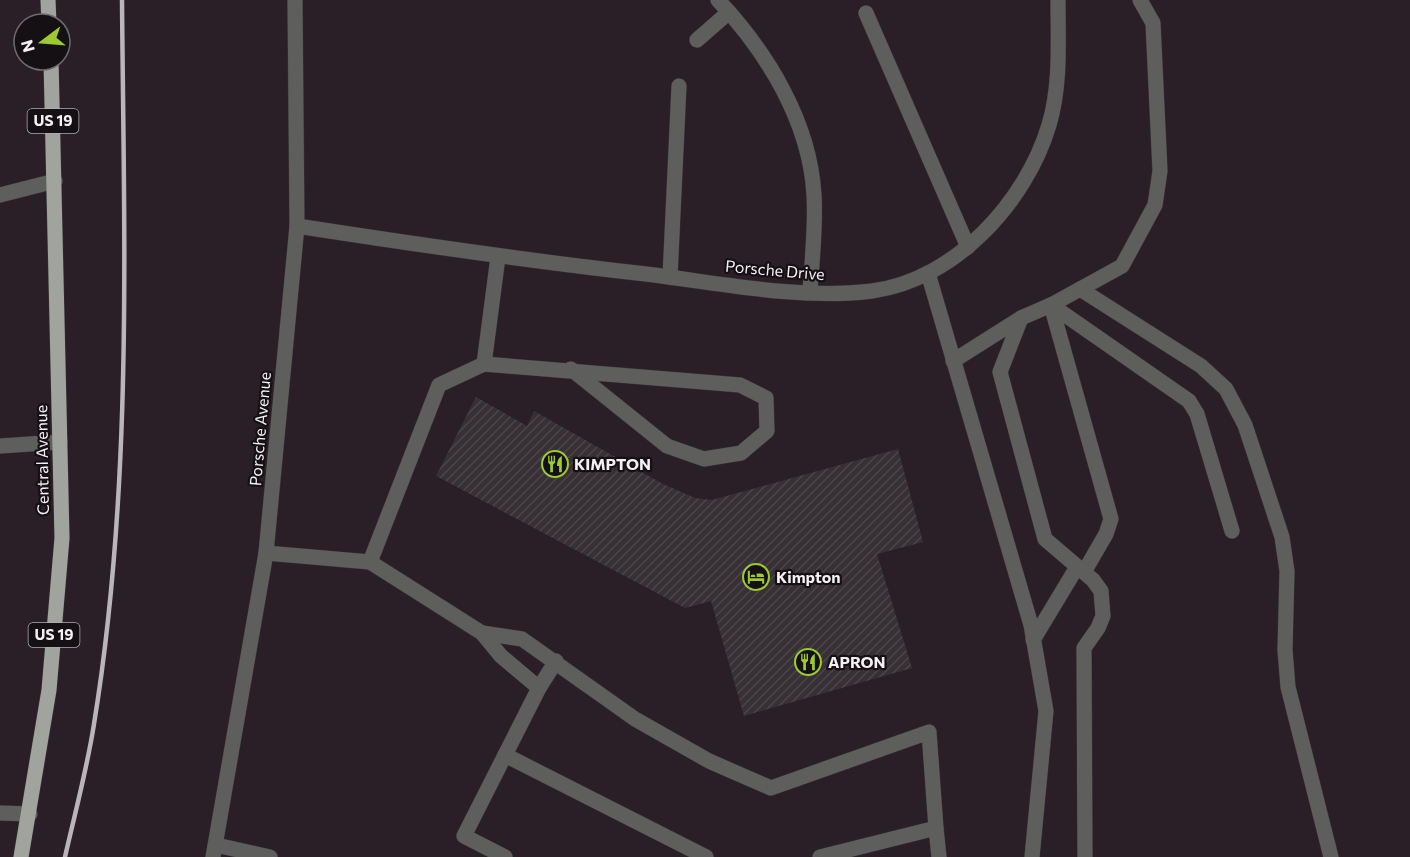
<svg xmlns="http://www.w3.org/2000/svg" width="1410" height="857" font-family="Commissioner,sans-serif">
  <defs>
    <pattern id="building-hatch" width="6" height="6" patternUnits="userSpaceOnUse" patternTransform="scale(1.5)"><rect width="6" height="6" fill="#373136"/><path d="M-1 1l2-2M0 6l6-6M5 7l2-2" fill="none" stroke="#4b454a"/></pattern>
  </defs>
  <rect width="100%" height="100%" fill="#1e191d"/>
  <path fill="#2a1f27" fill-rule="evenodd" d="M 0,0 L 1410,0 L 1410,857 L 0,857 ZM 24,24 L 60,24 L 60,60 L 24,60 Z"/>
  <path fill="url(#building-hatch)" d="M 476,397 L 527,426 L 534,411 L 663,484 L 695,498 L 712,500 L 898,449 L 923,542 L 877,554 L 912,668 L 744,716 L 711,601 L 685,608 L 436,476 Z"/>
  <g fill="none" stroke-linecap="round" stroke-linejoin="round">
    <defs>
      <g id="minor">
        <path d="M 718,0 C 767,52 810,122 814,195 C 816,227 812,259 810,291"/>
        <path d="M 866,13 L 968,247"/>
        <path d="M 697,40 L 729,12"/>
        <path d="M 0,195 L 55,181"/>
        <path d="M 297,226 C 413,244 529,261 646,274 C 718,283 800,300 872,291 C 955,280 1026,202 1049,125 C 1061,85 1058,41 1058,0"/>
        <path d="M 928,273 L 1031,625 L 1046,711 L 1032,857"/>
        <path d="M 670,277 L 679,86"/>
        <path d="M 1080,289 L 1201,366 L 1226,389 L 1245,425 L 1282,537 L 1287,571 L 1285,650 L 1288,687 L 1331,857"/>
        <path d="M 1051,305 L 1189,401 L 1197,414 L 1232,531"/>
        <path d="M 1051,305 L 1111,519 L 1106,534 L 1084,572"/>
        <path d="M 1021,318 L 1000,372 L 1045,539 L 1093,580 L 1101,591 L 1103,616 L 1098,628 L 1084,648 L 1085,857"/>
        <path d="M 953,361 L 1021,318 L 1051,305 L 1122,266 L 1155,205 L 1160,171 L 1153,23 L 1140,0"/>
        <path d="M 484,364 L 498,257"/>
        <path d="M 0,446 L 60,442"/>
        <path d="M 266,553 L 370,562 L 482,633 L 522,639 L 635,719 L 709,761 L 771,788 L 929,732 L 936,828 L 820,857"/>
        <path d="M 370,562 L 439,385 L 484,364 L 740,385 L 766,398 L 767,431 L 741,453 L 704,459 L 667,446 L 571,369"/>
        <path d="M 482,633 L 501,656 L 539,688 L 464,836 L 505,857"/>
        <path d="M 1033,640 L 1077,567"/>
        <path d="M 539,688 L 556,661"/>
        <path d="M 505,755 L 706,857"/>
        <path d="M 0,813 L 30,814"/>
        <path d="M 936,828 L 939,857"/>
        <path d="M 216,845 L 270,857"/>
        <path d="M 213,857 L 266,553 L 297,226 L 295,0"/>
      </g>
      <g id="major">
        <path d="M 48,0 L 49,24"/>
        <path d="M 21,857 L 49,690 L 62,538 L 51,60"/>
      </g>
    </defs>
    <use href="#minor" stroke="#383337" stroke-width="16"/>
    <use href="#major" stroke="#383337" stroke-width="16"/>
    <use href="#minor" stroke="#5e5f5c" stroke-width="15"/>
    <use href="#major" stroke="#a1a49e" stroke-width="15"/>
    <path stroke="#b9b5b8" stroke-width="4.5" d="M 65,857 C 75,813 87,769 94,724 C 133,485 124,241 122,0"/>
  </g>
  <defs>
    <symbol id="restaurant-ring" viewBox="-11 -11 22 22"><circle r="9.5" fill="#151014" stroke="#9dca30" stroke-width="1.5"/><path d="M-5-6h1v4h1v-4h1v4h1v-4h1v5L-1.5 .5V6h-2V.5L-5-1ZM5-6V6H3V1.5H1.5Q1.5-4 5-6Z" fill="#9dca30"/></symbol>
    <symbol id="hotel-ring" viewBox="-11 -11 22 22"><circle r="9.5" fill="#151014" stroke="#9dca30" stroke-width="1.5"/><path d="M-6-4.5h1.5V1H6V5H4.5V3h-9V5H-6ZM-4 0a1.8 1.8 0 1 1 3.6 0ZM.5 0V-2.5h3Q6-2.5 6 0Z" fill="#9dca30"/></symbol>
  </defs>
  <g fill-rule="evenodd">
    <use href="#restaurant-ring" x="540" y="449" width="30" height="30"/>
    <use href="#hotel-ring" x="741" y="562" width="30" height="30"/>
    <use href="#restaurant-ring" x="793" y="647" width="30" height="30"/>
  </g>
  <g text-anchor="middle" stroke-width="4.5" stroke-linejoin="round" paint-order="stroke">
    <g fill="#151014" stroke="#b1adb0" stroke-width="1.5">
      <rect x="27.5" y="109" width="51" height="24" rx="4.5"/>
      <rect x="28.5" y="623" width="51" height="24" rx="4.5"/>
    </g>
    <g font-size="15" font-weight="bold" fill="#f4f0f3">
      <text x="53" y="126">US 19</text>
      <text x="54" y="640">US 19</text>
    </g>
    <g font-size="16" fill="#f4f0f3" stroke="#151014">
      <text transform="translate(775 270) rotate(5)" y="6">Porsche Drive</text>
      <text transform="translate(260 429) rotate(-85)" y="6">Porsche Avenue</text>
      <text transform="translate(42 460) rotate(-91)" y="6">Central Avenue</text>
    </g>
    <g font-size="16" font-weight="bold" fill="#f4f0f3" stroke="#151014" text-anchor="start">
      <text x="574" y="470">KIMPTON</text>
      <text x="776" y="583">Kimpton</text>
      <text x="828" y="668">APRON</text>
    </g>
  </g>
  <g transform="translate(42 42) rotate(254)"><circle r="28" fill="#151014" stroke="#6e6a6d" stroke-width="1.5"/>
  <path d="M0-4.5L10 22L0 15L-10 22Z" fill="#9dca30"/>
  <text y="-9" font-size="16" font-weight="bold" text-anchor="middle" fill="#f4f0f3">N</text>
  </g>
</svg>
